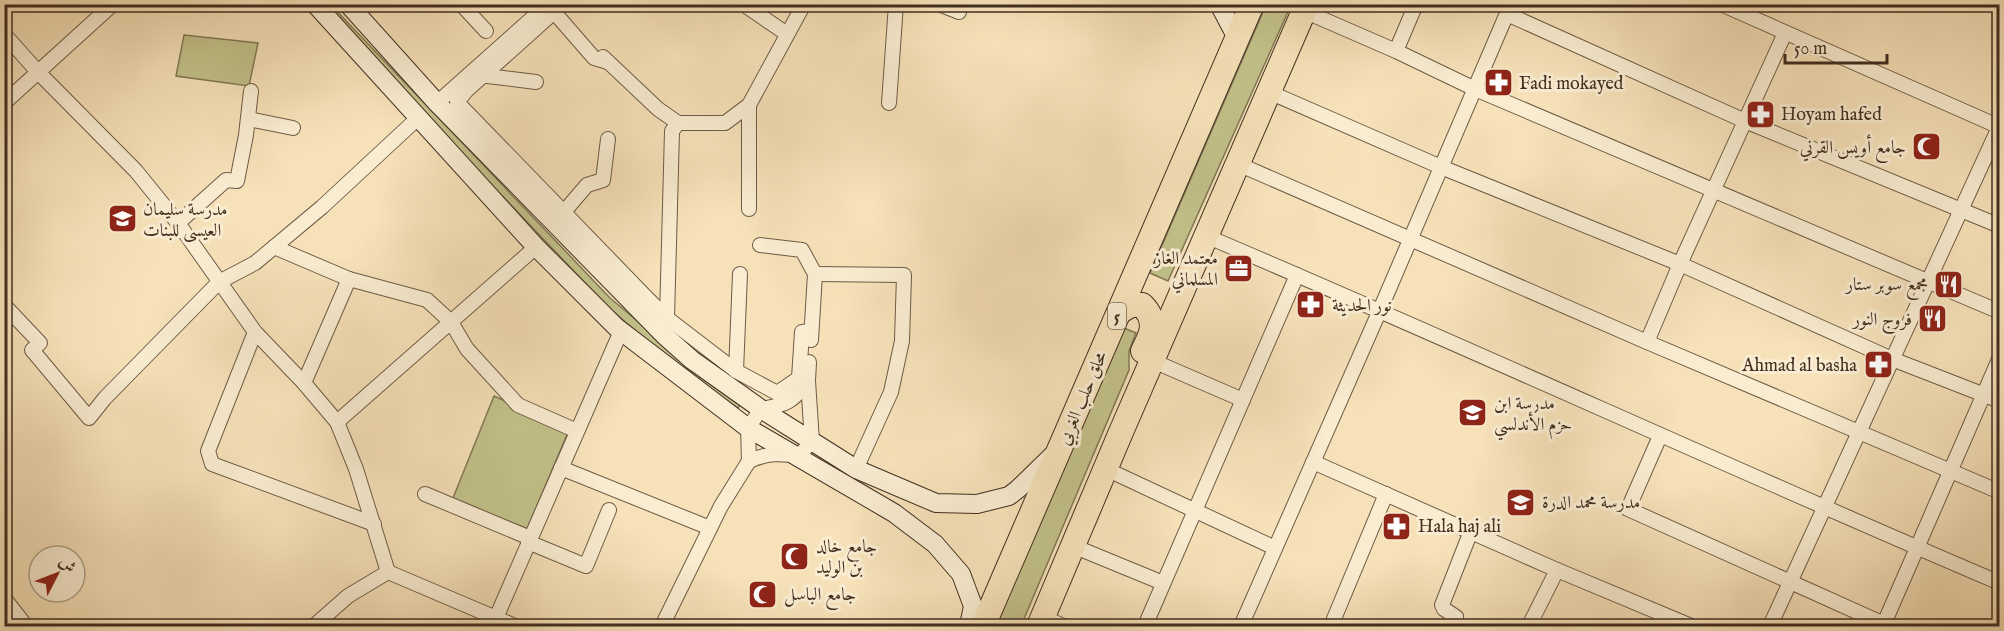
<svg xmlns="http://www.w3.org/2000/svg" width="2004" height="631" font-family="'IM FELL English',Amiri,serif">
  <rect width="100%" height="100%" fill="#f6e1b8"/>
  <filter id="stains"><feTurbulence type="fractalNoise" baseFrequency=".00333" numOctaves="4"/><feColorMatrix values="0 0 0 0 .2 0 0 0 0 .09 0 0 0 0 .02 0 0 0 .5 -.17"/></filter>
  <radialGradient id="worn" r=".72"><stop offset=".6" stop-color="#630" stop-opacity="0"/><stop offset="1" stop-color="#630" stop-opacity=".3"/></radialGradient>
  <g fill="#c2c18a" stroke="#827855" stroke-width="1.5">
    <path d="M 320,5 L 331,5 L 610,298 L 685,361 L 742,402 L 738,408 L 678,366 L 610,309 Z"/>
    <path d="M 1266,5 L 1291,5 L 1168,281 L 1150,273 Z"/>
    <path d="M 184,35 L 258,43 L 249,86 L 176,76 Z"/>
    <path d="M 1124,328 L 1136,333 L 1129,351 L 1129,370 L 1021,626 L 995,626 Z"/>
    <path d="M 494,396 L 569,430 L 527,529 L 453,498 Z"/>
  </g>
  <g fill="none" stroke-linecap="round" stroke-linejoin="round">
    <defs>
      <g id="street">
        <path d="M 461,4 L 486,31"/>
        <path d="M 743,4 L 787,34"/>
        <path d="M 939,4 L 959,12"/>
        <path d="M 1721,4 L 2000,127"/>
        <path d="M 1304,11 L 1396,51 L 1475,89 L 2000,312"/>
        <path d="M 1507,14 L 1745,121 L 2000,226"/>
        <path d="M 4,34 L 38,72 L 136,171 L 178,223 L 255,332 L 304,383 L 337,422 L 356,469 L 388,572 L 515,626"/>
        <path d="M 1396,51 L 1416,4"/>
        <path d="M 603,57 L 658,109 L 678,123 L 725,123 L 749,105 L 804,4"/>
        <path d="M 608,62 L 594,58 L 554,12 L 467,90 L 457,102 L 644,295 L 667,318 L 736,371 L 777,393 L 799,378 L 802,332 L 811,331"/>
        <path d="M 479,75 L 536,82"/>
        <path d="M 1269,92 L 1441,167 L 1680,264 L 1892,359 L 2000,401"/>
        <path d="M 4,103 L 113,4"/>
        <path d="M 437,103 L 548,4"/>
        <path d="M 889,103 L 896,4"/>
        <path d="M 248,119 L 293,128"/>
        <path d="M 1238,164 L 1647,342 L 2000,492"/>
        <path d="M 749,209 L 749,105"/>
        <path d="M 563,213 L 587,185 L 603,180 L 608,139"/>
        <path d="M 178,223 L 226,180 L 237,181 L 246,135 L 251,91"/>
        <path d="M 1206,236 C 1472,349 1734,470 2000,583"/>
        <path d="M 760,245 L 802,250 L 815,274 L 811,340"/>
        <path d="M 274,247 L 349,279 L 427,300 L 451,322 L 467,349 L 518,405 L 577,431"/>
        <path d="M 815,274 L 904,275 L 902,341 L 891,392 L 856,469"/>
        <path d="M 4,305 L 40,343 L 32,350 L 89,418 L 105,398 L 219,282 L 255,263 L 322,207 L 418,118"/>
        <path d="M 667,318 L 672,131 L 678,123"/>
        <path d="M 255,332 L 208,451 L 212,464 L 374,524"/>
        <path d="M 1647,342 L 1680,264 L 1785,33"/>
        <path d="M 1153,361 L 1243,400"/>
        <path d="M 736,371 L 740,274"/>
        <path d="M 304,383 L 349,279"/>
        <path d="M 337,422 L 536,247"/>
        <path d="M 1660,436 L 1628,509 L 1884,624"/>
        <path d="M 749,461 C 767,453 780,453 799,456 L 812,441 L 808,381 L 809,362"/>
        <path d="M 1313,462 L 1557,570 L 1691,626"/>
        <path d="M 561,468 L 710,528"/>
        <path d="M 1106,469 L 1275,548"/>
        <path d="M 425,494 L 530,538"/>
        <path d="M 528,542 L 586,566 L 609,510"/>
        <path d="M 1073,546 L 1163,583"/>
        <path d="M 4,598 L 26,626"/>
        <path d="M 1043,617 L 1063,626"/>
        <path d="M 496,618 L 621,331"/>
        <path d="M 314,626 L 348,596 L 388,572"/>
        <path d="M 662,626 L 721,506 L 749,461 L 748,428 L 761,409 C 786,405 793,402 808,381"/>
        <path d="M 1145,626 L 1297,275"/>
        <path d="M 1241,626 L 1380,310 L 1511,4"/>
        <path d="M 1331,626 L 1386,494"/>
        <path d="M 1453,626 L 1456,617 L 1444,609 L 1442,605 L 1471,531"/>
        <path d="M 1529,626 L 1557,570"/>
        <path d="M 1770,626 L 2000,125"/>
        <path d="M 1883,626 L 2000,357"/>
      </g>
      <g id="secondary">
        <path d="M 315,4 L 536,247 L 617,328 L 748,428 L 894,513 L 935,544 L 961,574 L 973,606 L 969,626"/>
        <path d="M 348,4 L 437,103 L 664,335 L 692,360 L 761,409 L 856,469 L 936,503 L 977,504 L 1009,496 L 1018,489 L 1053,455"/>
        <path d="M 1219,4 L 1237,38"/>
      </g>
      <g id="highway">
        <path d="M 1119,312 L 1131,305 L 1142,305 C 1158,321 1152,334 1143,351"/>
        <path d="M 983,626 L 1252,4"/>
        <path d="M 1039,626 L 1121,432 L 1307,4"/>
      </g>
    </defs>
    <use href="#street" stroke="#6e5b46" stroke-width="16"/>
    <use href="#secondary" stroke="#412e20" stroke-width="20"/>
    <use href="#highway" stroke="#412e20" stroke-width="26"/>
    <use href="#street" stroke="#f9ecd1" stroke-width="14"/>
    <use href="#secondary" stroke="#f9ecd1" stroke-width="18"/>
    <use href="#highway" stroke="#f6e1b8" stroke-width="24"/>
  </g>
  <defs>
    <symbol id="pharmacy-square" viewBox="-11 -11 22 22"><rect x="-9" y="-9" width="18" height="18" rx="4" fill="#8f2418" stroke="#f9ecd1"/><path d="M-2-6h4v4h4v4h-4v4h-4v-4h-4v-4h4Z" fill="#fff"/></symbol>
    <symbol id="mosque-square" viewBox="-11 -11 22 22"><rect x="-9" y="-9" width="18" height="18" rx="4" fill="#8f2418" stroke="#f9ecd1"/><path d="M3.5-4.9A6 6 0 1 0 3.5 4.9A5 5 0 1 1 3.5-4.9Z" fill="#fff"/></symbol>
    <symbol id="school-square" viewBox="-11 -11 22 22"><rect x="-9" y="-9" width="18" height="18" rx="4" fill="#8f2418" stroke="#f9ecd1"/><path d="M0-5L7-2L0 1L-7-2ZM-4 1L0 2.5L4 1V4Q0 6-4 4Z" fill="#fff"/></symbol>
    <symbol id="office-square" viewBox="-11 -11 22 22"><rect x="-9" y="-9" width="18" height="18" rx="4" fill="#8f2418" stroke="#f9ecd1"/><path d="M-6-3h4V-5.5h4V-3h4V5H-6ZM-1-4.5V-3h2v-1.5ZM-6 0V1H6V0Z" fill="#fff"/></symbol>
    <symbol id="restaurant-square" viewBox="-11 -11 22 22"><rect x="-9" y="-9" width="18" height="18" rx="4" fill="#8f2418" stroke="#f9ecd1"/><path d="M-5-6h1v4h1v-4h1v4h1v-4h1v5L-1.5 .5V6h-2V.5L-5-1ZM5-6V6H3V1.5H1.5Q1.5-4 5-6Z" fill="#fff"/></symbol>
  </defs>
  <g fill-rule="evenodd">
    <use href="#pharmacy-square" x="1482" y="66" width="33" height="33"/>
    <use href="#pharmacy-square" x="1744" y="98" width="33" height="33"/>
    <use href="#mosque-square" x="1910" y="130" width="33" height="33"/>
    <use href="#school-square" x="106" y="202" width="33" height="33"/>
    <use href="#office-square" x="1222" y="252" width="33" height="33"/>
    <use href="#restaurant-square" x="1932" y="268" width="33" height="33"/>
    <use href="#pharmacy-square" x="1294" y="288" width="33" height="33"/>
    <use href="#restaurant-square" x="1916" y="302" width="33" height="33"/>
    <use href="#pharmacy-square" x="1862" y="348" width="33" height="33"/>
    <use href="#school-square" x="1456" y="396" width="33" height="33"/>
    <use href="#school-square" x="1504" y="486" width="33" height="33"/>
    <use href="#pharmacy-square" x="1380" y="510" width="33" height="33"/>
    <use href="#mosque-square" x="778" y="540" width="33" height="33"/>
    <use href="#mosque-square" x="746" y="578" width="33" height="33"/>
  </g>
  <g text-anchor="middle" stroke-width="6" stroke-linejoin="round" paint-order="stroke">
    <rect fill="#f9ecd1" stroke="#786755" stroke-width="1.5" x="1108" y="303" width="18" height="26" rx="4.5"/>
    <g font-size="16" font-weight="bold" fill="#412e20">
      <text x="1117" y="322">5</text>
    </g>
    <g font-size="18" fill="#412e20" stroke="#f9ecd1" text-anchor="start">
      <text x="1519" y="89">Fadi mokayed</text>
      <text x="1781" y="120">Hoyam hafed</text>
      <text x="1906" y="153" text-anchor="end">جامع أويس القرني</text>
      <text x="143" y="215">مدرسة سليمان<tspan x="143" dy="21">العيسى للبنات</tspan></text>
      <text x="1218" y="264" text-anchor="end">معتمد الغاز<tspan x="1218" dy="21">المسلماني</tspan></text>
      <text x="1928" y="290" text-anchor="end">مجمع سوبر ستار</text>
      <text x="1332" y="311">نور الحديثة</text>
      <text x="1912" y="325" text-anchor="end">فروج النور</text>
      <text x="1857" y="371" text-anchor="end">Ahmad al basha</text>
      <text x="1494" y="409">مدرسة ابن<tspan x="1494" dy="21">حزم الأندلسي</tspan></text>
      <text x="1542" y="508">مدرسة محمد الدرة</text>
      <text x="1418" y="532">Hala haj ali</text>
      <text x="816" y="552">جامع خالد<tspan x="816" dy="21">بن الوليد</tspan></text>
      <text x="784" y="600">جامع الباسل</text>
    </g>
    <g font-size="18" fill="#412e20" stroke="#f9ecd1">
      <text transform="translate(1082 398) rotate(-67)" y="6">محلق حلب الغربي</text>
    </g>
  </g>
  <rect width="2004" height="631" fill="none" stroke="#f6e1b8" stroke-width="24"/>
  <rect x="6" y="6" width="1992" height="619" fill="none" stroke="#412e20" stroke-width="3"/>
  <rect x="12" y="12" width="1980" height="607" fill="none" stroke="#412e20" stroke-width="1.5"/>
  <g transform="translate(57 574) rotate(48)"><circle r="28" fill="#f9ecd1" stroke="#afa08a" stroke-width="1.5"/>
  <path d="M0-4.5L10 22L0 15L-10 22Z" fill="#8f2418"/>
  <text y="-9" font-size="16" font-weight="bold" text-anchor="middle" fill="#412e20">ش</text>
  </g>
  <path d="M1785 54v9h102v-9" fill="none" stroke="#412e20" stroke-width="3"/>
  <text x="1794" y="54" font-size="18" fill="#412e20" stroke="#f9ecd1" stroke-width="4.5" paint-order="stroke">50 m</text>
  <rect width="100%" height="100%" filter="url(#stains)"/>
  <rect width="100%" height="100%" fill="url(#worn)"/>
</svg>
